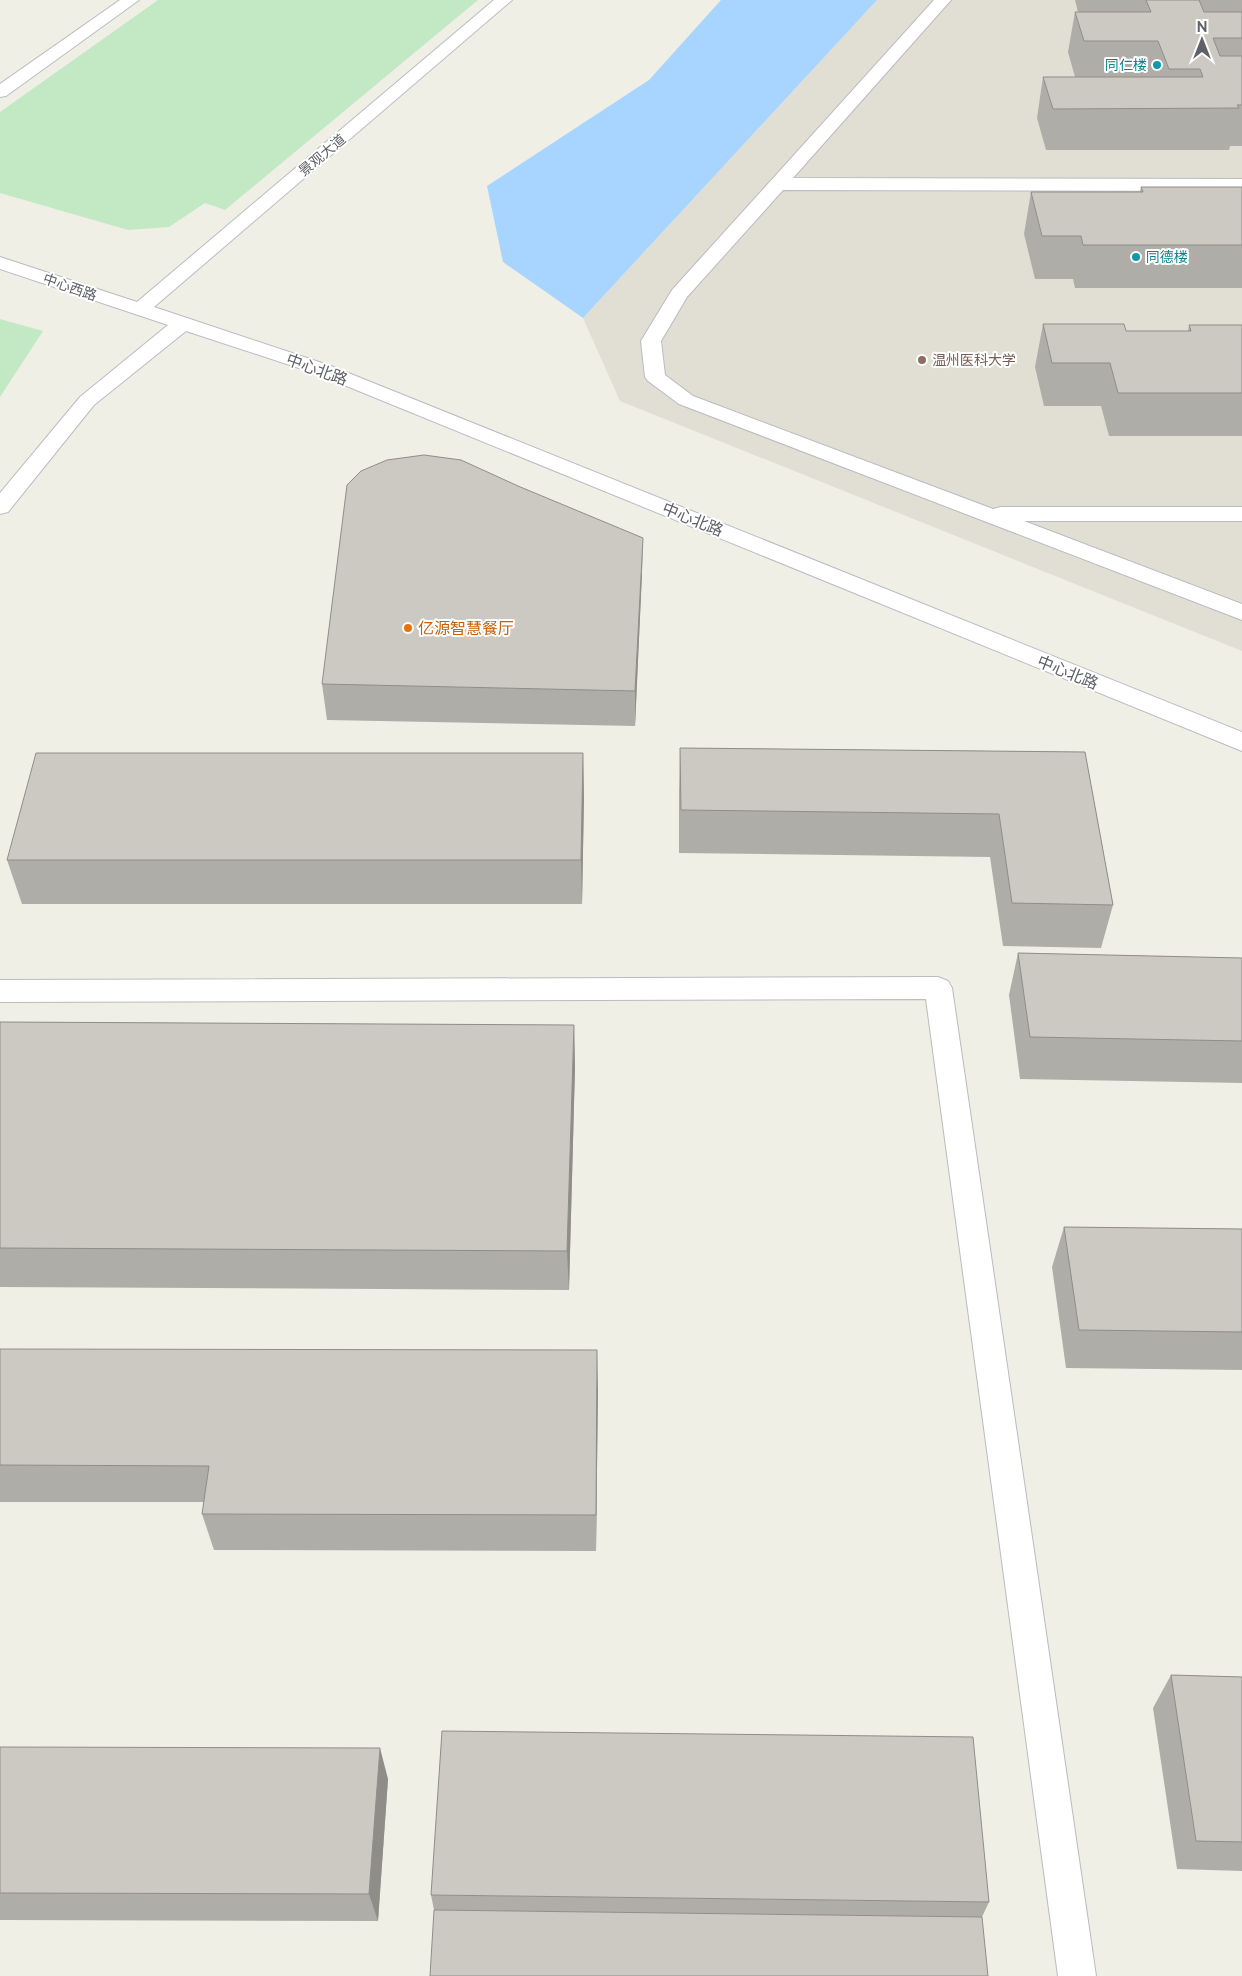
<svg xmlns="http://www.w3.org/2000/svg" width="1242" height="1976" font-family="Raleway,'Noto Sans SC',sans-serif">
  <rect width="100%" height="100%" fill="#f0efe6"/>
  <path fill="#e1ded4" d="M 877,0 L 1242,0 L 1242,651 L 620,401 L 583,318 Z"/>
  <g fill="#c2e9c4">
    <path d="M 158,0 L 478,0 L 225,210 L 205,203 L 169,227 L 128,230 L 0,193 L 0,112 Z"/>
    <path d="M 0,319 L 43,331 L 0,397 Z"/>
  </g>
  <path fill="#a8d5ff" d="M 721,0 L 877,0 L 583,318 L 503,262 L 487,186 L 649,80 Z"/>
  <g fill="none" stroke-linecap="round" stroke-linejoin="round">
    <defs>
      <path id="lane" d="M 938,977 L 948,981 L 952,988 L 1096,1976 L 1058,1976 L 926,999 L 0,1002 L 0,980 Z"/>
      <path id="street" d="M 934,0 L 951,0 L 793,178 L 1242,179 L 1242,191 L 783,190 L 687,297 L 661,341 L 665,375 L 693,396 L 993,509 L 1001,507 L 1242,507 L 1242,521 L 1024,521 L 1242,604 L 1242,620 L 679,404 L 648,381 L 645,377 L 641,341 L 672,290 Z"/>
      <g id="secondary">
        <path d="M 120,0 L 139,0 L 6,96 L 0,97 L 0,84 Z"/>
        <path d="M 494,0 L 512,0 L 154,307 L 331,366 L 1242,732 L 1242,751 L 317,374 L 186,331 L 94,405 L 8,512 L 0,514 L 0,493 L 80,397 L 168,325 L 0,269 L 0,257 L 137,302 Z"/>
      </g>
    </defs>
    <use href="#lane" stroke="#b9bbc0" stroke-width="2"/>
    <use href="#street" stroke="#b9bbc0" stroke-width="2"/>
    <use href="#secondary" stroke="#b9bcc2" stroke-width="2"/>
    <use href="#lane" fill="#fff" fill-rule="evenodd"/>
    <use href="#street" fill="#fff" fill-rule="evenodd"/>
    <use href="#secondary" fill="#fff" fill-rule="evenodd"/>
  </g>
  <g fill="#afada8">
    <path d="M 1075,0 L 1242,0 L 1242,146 L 1230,146 L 1229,150 L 1046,150 L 1037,118 L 1043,77 L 1075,77 L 1068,52 L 1075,12 L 1078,12 Z"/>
    <path d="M 1141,187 L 1242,187 L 1242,288 L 1075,288 L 1073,279 L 1035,279 L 1024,234 L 1031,192 L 1140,192 Z"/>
    <path d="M 1043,324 L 1126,331 L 1188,331 L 1189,325 L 1242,325 L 1242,436 L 1109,436 L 1101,406 L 1044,406 L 1035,367 Z"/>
    <path d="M 642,573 L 635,726 L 327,720 L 322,684 Z"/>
    <path d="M 680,748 L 1085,752 L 1113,905 L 1101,948 L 1003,946 L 990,857 L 679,853 L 679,791 Z"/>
    <path d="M 583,753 L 584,797 L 582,904 L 22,904 L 7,860 Z"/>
    <path d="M 1018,953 L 1242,958 L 1242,1083 L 1020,1079 L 1009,995 Z"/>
    <path d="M 0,1022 L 574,1025 L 575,1067 L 569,1290 L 0,1287 Z"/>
    <path d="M 1064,1227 L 1242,1229 L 1242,1370 L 1066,1368 L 1052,1267 Z"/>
    <path d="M 0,1349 L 598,1389 L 596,1551 L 214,1550 L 202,1514 L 204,1502 L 0,1502 Z"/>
    <path d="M 1171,1675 L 1242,1677 L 1242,1871 L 1177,1869 L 1153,1708 Z"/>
    <path d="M 0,1747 L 388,1779 L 378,1921 L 0,1920 Z"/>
    <path d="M 431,1895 L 989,1902 L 982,1917 L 434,1910 Z"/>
  </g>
  <g fill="#8f8d88">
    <path d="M 643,538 L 642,573 L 635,726 L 635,691 Z"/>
    <path d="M 583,753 L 584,797 L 582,904 L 581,860 Z"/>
    <path d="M 574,1025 L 575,1067 L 569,1290 L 567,1251 Z"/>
    <path d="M 597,1350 L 598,1389 L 596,1551 L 596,1515 Z"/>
    <path d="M 380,1748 L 388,1779 L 378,1921 L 369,1894 Z"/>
  </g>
  <g fill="#ccc9c3" stroke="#8f8d88">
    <path d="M 1146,0 L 1199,0 L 1204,12 L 1242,12 L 1242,38 L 1213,38 L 1220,56 L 1242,56 L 1242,105 L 1237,105 L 1239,108 L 1053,109 L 1043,77 L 1203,77 L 1200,69 L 1169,69 L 1158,41 L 1084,41 L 1075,12 L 1151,12 Z"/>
    <path d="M 1141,187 L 1242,187 L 1242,245 L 1083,245 L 1081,236 L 1042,236 L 1031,192 L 1143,192 Z"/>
    <path d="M 1043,324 L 1124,324 L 1126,331 L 1191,331 L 1189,325 L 1242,325 L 1242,393 L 1118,393 L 1110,363 L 1052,363 Z"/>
    <path d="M 424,455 L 461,460 L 518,486 L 643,538 L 635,691 L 322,684 L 347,485 L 361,471 L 387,460 Z"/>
    <path d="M 680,748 L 1085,752 L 1113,905 L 1012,903 L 999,814 L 681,810 Z"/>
    <path d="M 36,753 L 583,753 L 581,860 L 7,860 Z"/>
    <path d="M 1018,953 L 1242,958 L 1242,1041 L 1030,1037 Z"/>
    <path d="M 0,1022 L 574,1025 L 567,1251 L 0,1248 Z"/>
    <path d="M 1064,1227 L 1242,1229 L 1242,1332 L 1079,1330 Z"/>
    <path d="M 0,1349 L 597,1350 L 596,1515 L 202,1514 L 209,1466 L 0,1465 Z"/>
    <path d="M 1171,1675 L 1242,1677 L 1242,1842 L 1196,1841 Z"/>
    <path d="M 442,1731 L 973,1737 L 989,1902 L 431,1895 Z"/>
    <path d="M 0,1747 L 380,1748 L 369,1894 L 0,1893 Z"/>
    <path d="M 434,1910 L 982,1917 L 988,1976 L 430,1976 Z"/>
  </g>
  <g fill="#0f9aa8" stroke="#fff" stroke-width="2">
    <circle cx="1157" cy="65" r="5"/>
    <circle cx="1136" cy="257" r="5"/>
  </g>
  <circle fill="#8d6e63" stroke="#fff" stroke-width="2" cx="922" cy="360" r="5"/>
  <circle fill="#e8710a" stroke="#fff" stroke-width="2" cx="408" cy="628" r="5"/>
  <g text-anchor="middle" stroke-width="4" stroke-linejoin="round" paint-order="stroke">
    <g font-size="14" fill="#0d838f" stroke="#fff" text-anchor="end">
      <text x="1147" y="70">同仁楼</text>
      <text x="1146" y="262" text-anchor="start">同德楼</text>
    </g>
    <g font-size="14" fill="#5e6167" stroke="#fff">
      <text transform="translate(322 155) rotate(-40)" y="5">景观大道</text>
      <text transform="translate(70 287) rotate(19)" y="5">中心西路</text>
    </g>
    <g font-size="14" fill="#785e54" stroke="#fff" text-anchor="start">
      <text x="932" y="365">温州医科大学</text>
    </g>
    <g font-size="16" fill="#5e6167" stroke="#fff">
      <text transform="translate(317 369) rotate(20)" y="6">中心北路</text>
      <text transform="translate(693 519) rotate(22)" y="6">中心北路</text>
      <text transform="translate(1068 672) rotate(22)" y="6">中心北路</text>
    </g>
    <g font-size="16" fill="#c56008" stroke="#fff" text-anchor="start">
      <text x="418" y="634">亿源智慧餐厅</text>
    </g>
  </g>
  <g transform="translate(1202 40)" stroke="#ffffff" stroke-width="4" paint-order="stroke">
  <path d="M0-4L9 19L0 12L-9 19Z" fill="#5e6167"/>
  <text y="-8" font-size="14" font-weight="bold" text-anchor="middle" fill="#5e6167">N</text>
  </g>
</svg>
